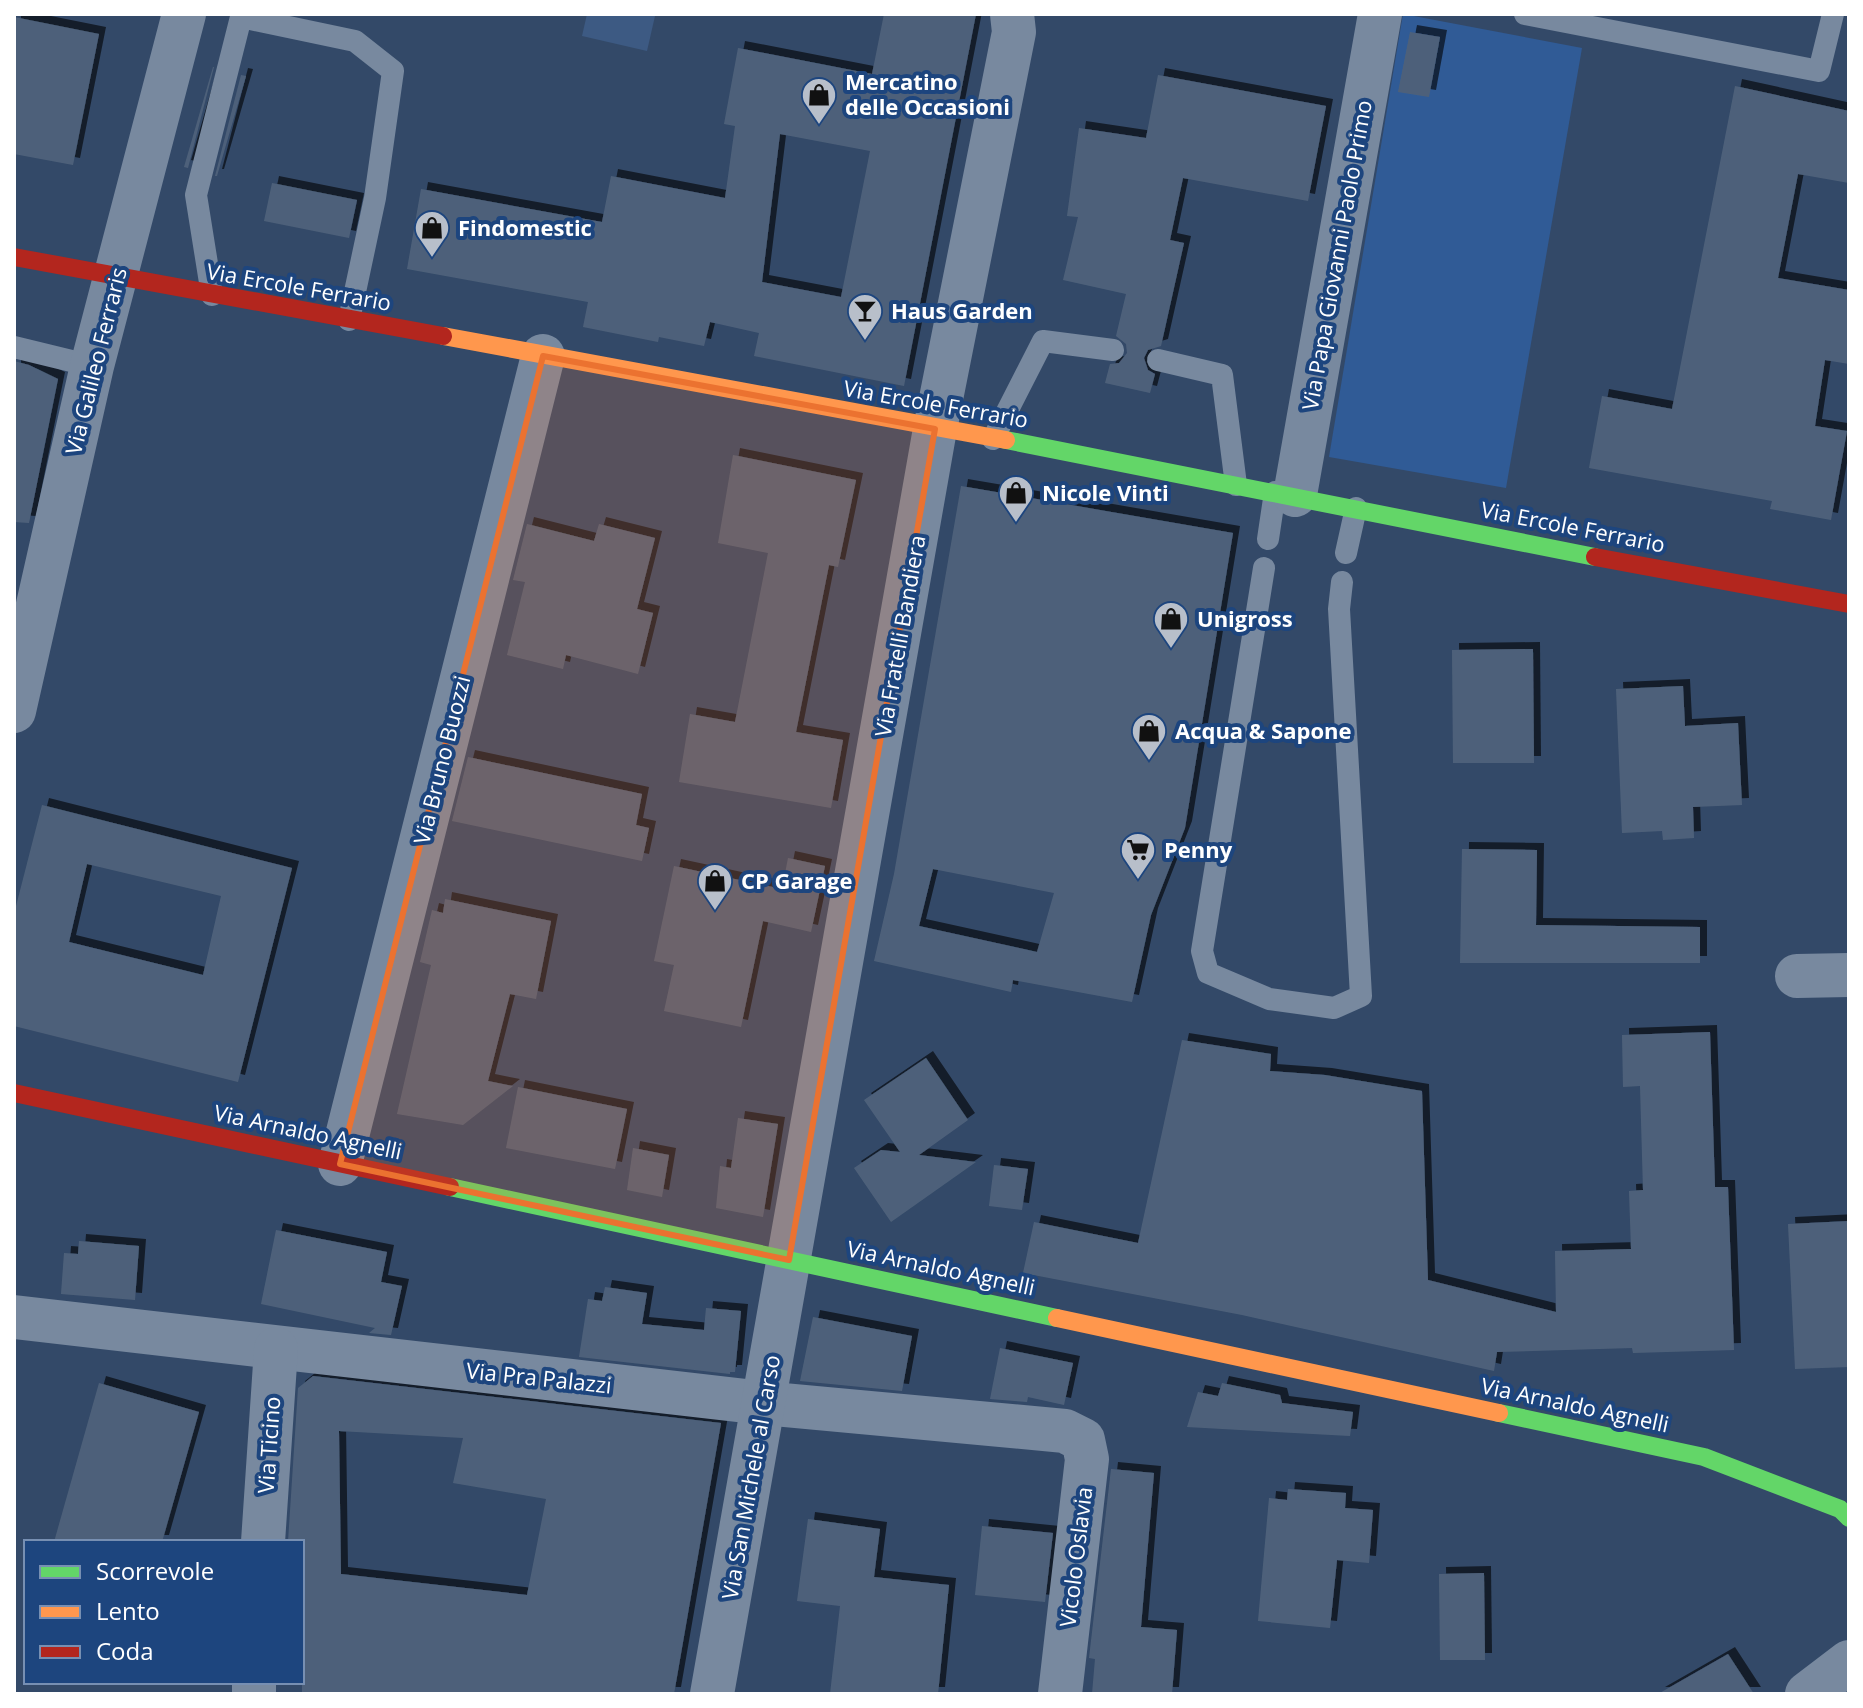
<svg xmlns="http://www.w3.org/2000/svg" width="1863" height="1708" font-family="'Open Sans',sans-serif">
  <defs>
    <filter id="shadow"><feDropShadow dx="7" dy="-7" stdDeviation="0" flood-color="#0009"/></filter>
  </defs>
  <rect width="100%" height="100%" fill="#334968"/>
  <path fill="#305b96" d="M 1403,14 L 1582,48 L 1506,488 L 1329,457 Z"/>
  <path fill="#3d5a83" d="M 587,14 L 644,14 L 655,16 L 647,51 L 582,36 Z"/>
  <g fill="#4e617a" fill-rule="evenodd" filter="url(#shadow)">
    <path d="M 884,14 L 976,14 L 904,386 L 754,356 L 759,333 L 710,322 L 704,346 L 659,337 L 658,342 L 583,327 L 588,302 L 407,269 L 421,189 L 602,222 L 611,176 L 725,198 L 735,126 L 724,124 L 738,48 L 872,74 ZM 780,134 L 870,151 L 841,297 L 762,282 Z"/>
    <path d="M 14,17 L 99,34 L 73,165 L 14,154 Z"/>
    <path d="M 1410,32 L 1440,37 L 1429,97 L 1398,92 Z"/>
    <path d="M 213,67 L 214,67 L 188,168 L 184,167 Z"/>
    <path d="M 241,75 L 246,76 L 217,176 L 215,176 Z"/>
    <path d="M 1158,75 L 1326,106 L 1308,201 L 1183,178 L 1170,240 L 1184,243 L 1161,346 L 1148,350 L 1144,358 L 1148,370 L 1155,374 L 1150,393 L 1105,383 L 1110,364 L 1119,363 L 1127,353 L 1126,344 L 1116,336 L 1126,294 L 1063,280 L 1078,217 L 1067,216 L 1079,128 L 1146,138 Z"/>
    <path d="M 1735,86 L 1849,111 L 1849,183 L 1798,174 L 1778,278 L 1849,290 L 1849,364 L 1825,360 L 1815,426 L 1847,431 L 1831,520 L 1770,509 L 1772,501 L 1589,468 L 1602,396 L 1672,409 Z"/>
    <path d="M 272,183 L 357,200 L 349,238 L 264,221 Z"/>
    <path d="M 14,361 L 29,365 L 58,379 L 29,523 L 14,522 Z"/>
    <path d="M 733,455 L 856,480 L 838,567 L 829,565 L 796,732 L 843,740 L 831,808 L 679,782 L 690,714 L 735,722 L 768,553 L 718,543 Z"/>
    <path d="M 961,486 L 1233,533 L 1185,828 L 1151,915 L 1132,1002 L 1013,980 L 1011,992 L 874,961 L 894,874 ZM 933,869 L 1054,893 L 1037,952 L 919,926 Z"/>
    <path d="M 527,524 L 594,541 L 599,524 L 655,538 L 637,609 L 653,613 L 638,674 L 566,655 L 563,669 L 507,655 L 525,582 L 513,580 Z"/>
    <path d="M 1533,649 L 1534,763 L 1453,763 L 1452,650 Z"/>
    <path d="M 1683,686 L 1685,726 L 1738,723 L 1742,805 L 1693,807 L 1694,838 L 1663,840 L 1662,831 L 1622,833 L 1616,689 Z"/>
    <path d="M 468,757 L 642,794 L 636,825 L 649,828 L 642,861 L 452,821 Z"/>
    <path d="M 42,805 L 292,868 L 238,1082 L 14,1026 L 14,914 ZM 87,864 L 221,896 L 203,975 L 69,942 Z"/>
    <path d="M 1462,849 L 1537,850 L 1536,925 L 1700,927 L 1700,963 L 1460,963 Z"/>
    <path d="M 788,858 L 825,866 L 811,932 L 763,921 L 741,1027 L 664,1011 L 674,965 L 654,961 L 674,866 L 782,889 Z"/>
    <path d="M 445,899 L 551,921 L 536,999 L 510,994 L 488,1081 L 513,1086 L 463,1125 L 397,1114 L 431,965 L 420,962 L 432,910 L 443,913 Z"/>
    <path d="M 1710,1032 L 1715,1187 L 1728,1187 L 1734,1350 L 1633,1353 L 1632,1348 L 1497,1352 L 1494,1371 L 1242,1315 L 1023,1273 L 1034,1222 L 1138,1243 L 1182,1040 L 1271,1054 L 1270,1071 L 1325,1075 L 1422,1091 L 1428,1280 L 1556,1312 L 1555,1251 L 1631,1249 L 1629,1191 L 1643,1190 L 1640,1086 L 1623,1087 L 1622,1035 Z"/>
    <path d="M 926,1058 L 968,1120 L 919,1155 L 976,1162 L 891,1222 L 854,1168 L 881,1150 L 900,1152 L 864,1100 Z"/>
    <path d="M 518,1087 L 627,1109 L 615,1169 L 506,1148 Z"/>
    <path d="M 738,1118 L 778,1124 L 763,1217 L 716,1208 L 720,1166 L 731,1168 Z"/>
    <path d="M 633,1148 L 669,1155 L 662,1197 L 627,1190 Z"/>
    <path d="M 994,1165 L 1028,1169 L 1022,1210 L 989,1206 Z"/>
    <path d="M 1849,1221 L 1849,1367 L 1795,1369 L 1788,1224 Z"/>
    <path d="M 276,1230 L 387,1252 L 381,1282 L 402,1286 L 391,1335 L 369,1333 L 375,1328 L 261,1304 Z"/>
    <path d="M 79,1241 L 139,1246 L 135,1300 L 61,1294 L 64,1253 L 78,1254 Z"/>
    <path d="M 605,1287 L 647,1293 L 642,1324 L 704,1330 L 706,1308 L 741,1311 L 735,1372 L 730,1372 L 730,1374 L 579,1357 L 588,1299 L 602,1301 Z"/>
    <path d="M 813,1317 L 912,1336 L 902,1391 L 800,1381 Z"/>
    <path d="M 1000,1348 L 1073,1363 L 1064,1405 L 1028,1397 L 1027,1402 L 990,1399 Z"/>
    <path d="M 313,1376 L 721,1423 L 674,1694 L 302,1694 L 302,1542 L 288,1542 L 298,1388 ZM 339,1431 L 463,1438 L 453,1483 L 546,1499 L 527,1595 L 341,1574 Z"/>
    <path d="M 99,1383 L 199,1412 L 162,1542 L 54,1542 Z"/>
    <path d="M 1222,1383 L 1280,1395 L 1282,1403 L 1353,1412 L 1350,1436 L 1187,1427 L 1198,1392 L 1218,1396 Z"/>
    <path d="M 1111,1469 L 1154,1473 L 1141,1627 L 1177,1630 L 1172,1694 L 1092,1694 L 1095,1659 L 1089,1658 Z"/>
    <path d="M 1288,1489 L 1346,1493 L 1345,1508 L 1373,1510 L 1369,1563 L 1337,1560 L 1330,1628 L 1258,1621 L 1269,1498 L 1287,1500 Z"/>
    <path d="M 808,1519 L 880,1529 L 874,1577 L 949,1585 L 938,1694 L 830,1694 L 840,1606 L 797,1601 Z"/>
    <path d="M 982,1526 L 1053,1533 L 1045,1602 L 975,1595 Z"/>
    <path d="M 1484,1573 L 1485,1660 L 1440,1660 L 1439,1574 Z"/>
    <path d="M 1728,1654 L 1754,1694 L 1658,1694 Z"/>
  </g>
  <g fill="none" stroke-linecap="round" stroke-linejoin="round">
    <g stroke="#78899f" stroke-width="22">
      <path d="M 1525,14 L 1819,71 L 1833,14"/>
      <path d="M 212,295 L 196,195 L 241,17 L 355,41 L 393,71 L 375,198 L 349,320"/>
      <path d="M 14,347 L 92,366"/>
      <path d="M 1158,360 L 1222,375 L 1236,485"/>
      <path d="M 993,439 L 1043,341 L 1113,350"/>
      <path d="M 1268,539 L 1275,492"/>
      <path d="M 1346,553 L 1356,508"/>
      <path d="M 1264,568 L 1202,951 L 1208,973 L 1269,999 L 1334,1008 L 1361,996 L 1339,609 L 1342,582"/>
    </g>
    <g stroke="#78899f" stroke-width="44">
      <path d="M 1295,495 L 1380,14"/>
      <path d="M 14,711 L 92,366 L 184,14"/>
      <path d="M 1797,976 L 1849,975"/>
      <path d="M 340,1164 L 543,356"/>
      <path d="M 14,1317 L 763,1403 L 1065,1431 L 1083,1440 L 1087,1459 L 1060,1694"/>
      <path d="M 263,1542 L 276,1349"/>
      <path d="M 254,1694 L 254,1682"/>
      <path d="M 712,1694 L 935,429 L 1014,32 L 1012,14"/>
      <path d="M 1807,1694 L 1849,1662"/>
    </g>
    <g stroke="#63d668" stroke-width="18">
      <path d="M 1006,440 L 1595,557"/>
      <path d="M 450,1187 L 1057,1318"/>
      <path d="M 1499,1413 L 1704,1457 L 1840,1509 L 1849,1518"/>
    </g>
    <g stroke="#ff974d" stroke-width="18">
      <path d="M 443,336 L 1006,440"/>
      <path d="M 1057,1318 L 1499,1413"/>
    </g>
    <g stroke="#b3261e" stroke-width="18">
      <path d="M 14,257 L 443,336"/>
      <path d="M 1595,557 L 1849,604"/>
      <path d="M 14,1093 L 450,1187"/>
    </g>
  </g>
  <path fill="#eb7230" fill-opacity="0.2" stroke="#eb7230" stroke-width="6" stroke-linejoin="round" d="M 543,356 L 935,429 L 789,1260 L 340,1164 Z"/>
  <defs>
    <symbol id="shop-pin" viewBox="-11 -11 22 30"><path d="M0 17L-7.5 6A9.5 9.5 0 1 1 7.5 6Z" fill="#b8bfca" stroke="#1d457e"/><path d="M-5-2.5h2.3a2.7 3.5 0 0 1 5.4 0H5L5.5 6h-11ZM-1.5-2.5h3a1.5 2.3 0 0 0-3 0Z" fill="#111"/></symbol>
    <symbol id="bar-pin" viewBox="-11 -11 22 30"><path d="M0 17L-7.5 6A9.5 9.5 0 1 1 7.5 6Z" fill="#b8bfca" stroke="#1d457e"/><path d="M-6-5H6L.8 .8V4.5H3.5V6h-7V4.5H-.8V.8Z" fill="#111"/></symbol>
    <symbol id="supermarket-pin" viewBox="-11 -11 22 30"><path d="M0 17L-7.5 6A9.5 9.5 0 1 1 7.5 6Z" fill="#b8bfca" stroke="#1d457e"/><path d="M-6-5.5h2.5l.6 2H6L4.5 2H-2.5L-4.4-4H-6ZM-1.5 3.2a1.3 1.3 0 1 0 .1 0ZM3 3.2a1.3 1.3 0 1 0 .1 0Z" fill="#111"/></symbol>
  </defs>
  <g fill-rule="evenodd">
    <use href="#shop-pin" x="799" y="75" width="40" height="54"/>
    <use href="#shop-pin" x="412" y="208" width="40" height="54"/>
    <use href="#bar-pin" x="845" y="291" width="40" height="54"/>
    <use href="#shop-pin" x="996" y="473" width="40" height="54"/>
    <use href="#shop-pin" x="1151" y="599" width="40" height="54"/>
    <use href="#shop-pin" x="1129" y="711" width="40" height="54"/>
    <use href="#supermarket-pin" x="1118" y="830" width="40" height="54"/>
    <use href="#shop-pin" x="695" y="861" width="40" height="54"/>
  </g>
  <g text-anchor="middle" stroke-width="8" stroke-linejoin="round" paint-order="stroke">
    <g font-size="22" font-weight="bold" fill="#fff" stroke="#1d457e" text-anchor="start">
      <text x="845" y="90">Mercatino<tspan x="845" dy="25">delle Occasioni</tspan></text>
      <text x="458" y="236">Findomestic</text>
      <text x="891" y="319">Haus Garden</text>
      <text x="1042" y="501">Nicole Vinti</text>
      <text x="1197" y="627">Unigross</text>
      <text x="1175" y="739">Acqua &amp; Sapone</text>
      <text x="1164" y="858">Penny</text>
      <text x="741" y="889">CP Garage</text>
    </g>
    <g font-size="22" fill="#fff" stroke="#1d457e">
      <text transform="translate(1337 255) rotate(-80)" y="8">Via Papa Giovanni Paolo Primo</text>
      <text transform="translate(299 287) rotate(10)" y="8">Via Ercole Ferrario</text>
      <text transform="translate(96 361) rotate(-76)" y="8">Via Galileo Ferraris</text>
      <text transform="translate(936 404) rotate(10)" y="8">Via Ercole Ferrario</text>
      <text transform="translate(1573 527) rotate(11)" y="8">Via Ercole Ferrario</text>
      <text transform="translate(900 636) rotate(-80)" y="8">Via Fratelli Bandiera</text>
      <text transform="translate(442 760) rotate(-76)" y="8">Via Bruno Buozzi</text>
      <text transform="translate(308 1132) rotate(12)" y="8">Via Arnaldo Agnelli</text>
      <text transform="translate(941 1268) rotate(12)" y="8">Via Arnaldo Agnelli</text>
      <text transform="translate(539 1378) rotate(6)" y="8">Via Pra Palazzi</text>
      <text transform="translate(1575 1405) rotate(12)" y="8">Via Arnaldo Agnelli</text>
      <text transform="translate(269 1445) rotate(-86)" y="8">Via Ticino</text>
      <text transform="translate(751 1477) rotate(-80)" y="8">Via San Michele al Carso</text>
      <text transform="translate(1076 1557) rotate(-83)" y="8">Vicolo Oslavia</text>
    </g>
  </g>
  <rect width="1863" height="1708" fill="none" stroke="#ffffff" stroke-width="32"/>
  <rect x="24" y="1540" width="280" height="144" fill="#1d457e" stroke="#778fb2" stroke-width="2"/>
  <rect x="40" y="1566" width="40" height="12" fill="#63d668" stroke="#778fb2" stroke-width="2"/>
  <text x="96" y="1580" font-size="24" fill="#ffffff">Scorrevole</text>
  <rect x="40" y="1606" width="40" height="12" fill="#ff974d" stroke="#778fb2" stroke-width="2"/>
  <text x="96" y="1620" font-size="24" fill="#ffffff">Lento</text>
  <rect x="40" y="1646" width="40" height="12" fill="#b3261e" stroke="#778fb2" stroke-width="2"/>
  <text x="96" y="1660" font-size="24" fill="#ffffff">Coda</text>
</svg>
